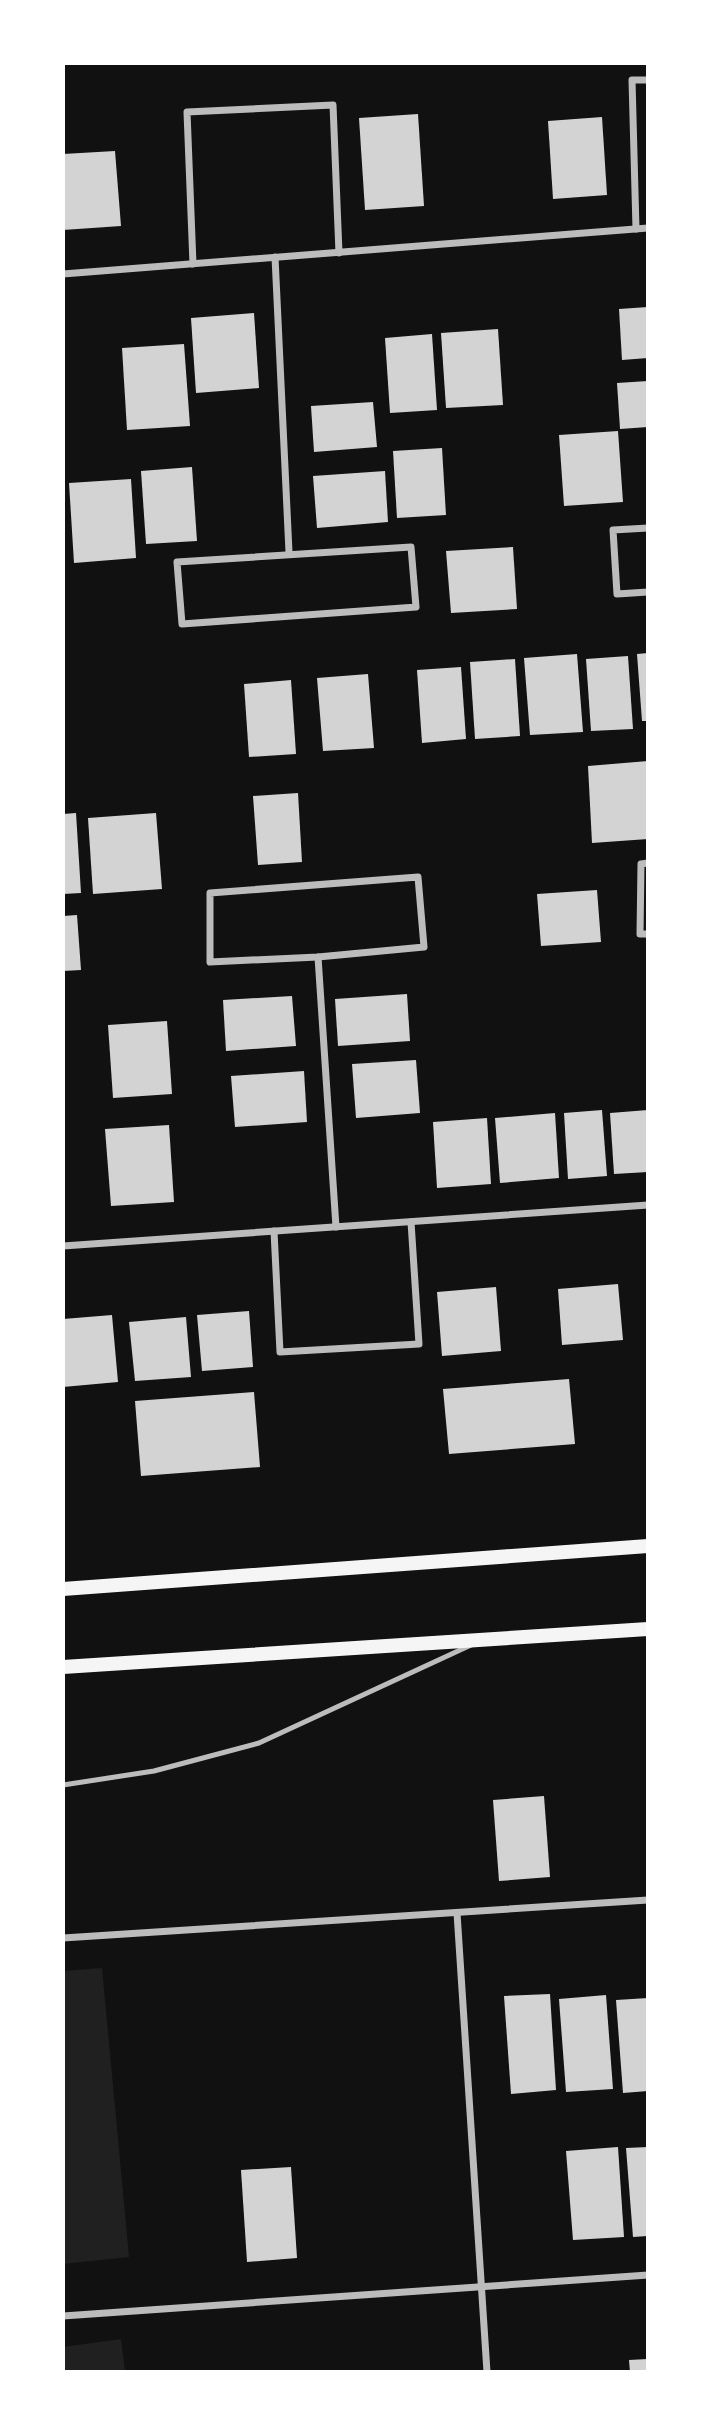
<svg xmlns="http://www.w3.org/2000/svg" width="711" height="2435" font-family="Literata,serif">
  <rect width="100%" height="100%" fill="#111"/>
  <g fill="#202020">
    <path d="M 102,1968 L 129,2257 L 63,2264 L 63,1971 Z"/>
    <path d="M 121,2339 L 125,2372 L 63,2372 L 63,2347 Z"/>
  </g>
  <g fill="#d3d3d3">
    <path d="M 418,114 L 424,206 L 365,210 L 359,118 Z"/>
    <path d="M 602,117 L 607,195 L 553,199 L 548,121 Z"/>
    <path d="M 115,151 L 121,226 L 63,230 L 63,154 Z"/>
    <path d="M 648,307 L 648,358 L 622,360 L 619,309 Z"/>
    <path d="M 254,313 L 259,388 L 196,393 L 191,318 Z"/>
    <path d="M 498,329 L 503,405 L 446,408 L 441,333 Z"/>
    <path d="M 432,334 L 437,410 L 390,413 L 385,338 Z"/>
    <path d="M 184,344 L 190,426 L 127,430 L 122,348 Z"/>
    <path d="M 648,381 L 648,427 L 620,429 L 617,383 Z"/>
    <path d="M 373,402 L 377,447 L 314,452 L 311,406 Z"/>
    <path d="M 618,431 L 623,502 L 564,506 L 559,435 Z"/>
    <path d="M 442,448 L 446,515 L 397,518 L 393,451 Z"/>
    <path d="M 192,467 L 197,541 L 146,544 L 141,471 Z"/>
    <path d="M 385,471 L 388,522 L 317,528 L 313,476 Z"/>
    <path d="M 131,479 L 136,558 L 74,563 L 69,483 Z"/>
    <path d="M 513,547 L 517,609 L 451,613 L 446,551 Z"/>
    <path d="M 648,653 L 648,721 L 642,721 L 637,654 Z"/>
    <path d="M 577,654 L 583,732 L 530,735 L 524,658 Z"/>
    <path d="M 628,656 L 633,729 L 591,731 L 586,659 Z"/>
    <path d="M 515,659 L 520,736 L 475,739 L 470,662 Z"/>
    <path d="M 461,667 L 466,739 L 422,743 L 417,670 Z"/>
    <path d="M 368,674 L 374,748 L 323,751 L 317,678 Z"/>
    <path d="M 291,680 L 296,754 L 249,757 L 244,684 Z"/>
    <path d="M 648,761 L 648,839 L 592,843 L 588,766 Z"/>
    <path d="M 298,793 L 302,862 L 258,865 L 253,796 Z"/>
    <path d="M 76,813 L 81,893 L 63,894 L 63,814 Z"/>
    <path d="M 156,813 L 162,889 L 93,894 L 88,818 Z"/>
    <path d="M 597,890 L 601,942 L 541,946 L 537,894 Z"/>
    <path d="M 77,915 L 81,970 L 63,971 L 63,916 Z"/>
    <path d="M 407,994 L 410,1041 L 338,1046 L 335,999 Z"/>
    <path d="M 292,996 L 296,1046 L 226,1051 L 223,1000 Z"/>
    <path d="M 167,1021 L 172,1094 L 113,1098 L 108,1025 Z"/>
    <path d="M 416,1060 L 420,1113 L 356,1118 L 352,1064 Z"/>
    <path d="M 304,1071 L 307,1122 L 235,1127 L 231,1076 Z"/>
    <path d="M 602,1110 L 607,1176 L 568,1179 L 564,1113 Z"/>
    <path d="M 648,1110 L 648,1172 L 614,1174 L 610,1113 Z"/>
    <path d="M 555,1113 L 559,1178 L 500,1183 L 495,1118 Z"/>
    <path d="M 487,1118 L 491,1184 L 437,1188 L 433,1122 Z"/>
    <path d="M 169,1125 L 174,1202 L 111,1206 L 105,1129 Z"/>
    <path d="M 618,1284 L 623,1340 L 562,1345 L 558,1289 Z"/>
    <path d="M 496,1287 L 501,1351 L 442,1356 L 437,1292 Z"/>
    <path d="M 249,1311 L 253,1367 L 202,1371 L 197,1315 Z"/>
    <path d="M 112,1315 L 118,1382 L 63,1387 L 63,1319 Z"/>
    <path d="M 186,1317 L 191,1377 L 135,1381 L 129,1322 Z"/>
    <path d="M 569,1379 L 575,1444 L 449,1454 L 443,1389 Z"/>
    <path d="M 254,1392 L 260,1467 L 141,1476 L 135,1401 Z"/>
    <path d="M 544,1796 L 550,1877 L 499,1881 L 493,1800 Z"/>
    <path d="M 550,1994 L 556,2090 L 511,2094 L 504,1996 Z"/>
    <path d="M 606,1995 L 613,2089 L 566,2092 L 559,1999 Z"/>
    <path d="M 648,1998 L 648,2091 L 623,2093 L 616,2000 Z"/>
    <path d="M 618,2147 L 624,2237 L 573,2240 L 566,2151 Z"/>
    <path d="M 648,2147 L 648,2236 L 633,2237 L 626,2148 Z"/>
    <path d="M 291,2167 L 297,2258 L 247,2262 L 241,2170 Z"/>
    <path d="M 648,2359 L 648,2372 L 630,2372 L 629,2360 Z"/>
  </g>
  <g fill="none" stroke-linecap="round" stroke-linejoin="round">
    <path stroke="#bcbcbc" stroke-width="5" d="M 63,1785 L 154,1771 L 259,1743 L 471,1645"/>
    <g stroke="#bcbcbc" stroke-width="7">
      <path d="M 636,229 L 632,80 L 648,80"/>
      <path d="M 275,257 L 289,552"/>
      <path d="M 193,264 L 187,112 L 333,105 L 339,253"/>
      <path d="M 63,274 L 648,228"/>
      <path d="M 648,528 L 613,530 L 617,594 L 648,592"/>
      <path d="M 411,547 L 416,607 L 182,624 L 177,562 Z"/>
      <path d="M 648,863 L 641,864 L 640,934 L 648,934"/>
      <path d="M 418,877 L 424,947 L 318,957 L 210,962 L 210,893 Z"/>
      <path d="M 318,957 L 336,1227"/>
      <path d="M 274,1231 L 280,1352 L 419,1344 L 411,1222"/>
      <path d="M 63,1246 L 648,1205"/>
      <path d="M 457,1913 L 487,2372"/>
      <path d="M 63,1938 L 648,1900"/>
      <path d="M 63,2316 L 648,2275"/>
    </g>
    <g stroke="#f5f5f5" stroke-width="14">
      <path d="M 63,1589 L 648,1546"/>
      <path d="M 63,1667 L 648,1629"/>
    </g>
  </g>
  <rect width="711" height="2435" fill="none" stroke="#ffffff" stroke-width="130"/>
</svg>
